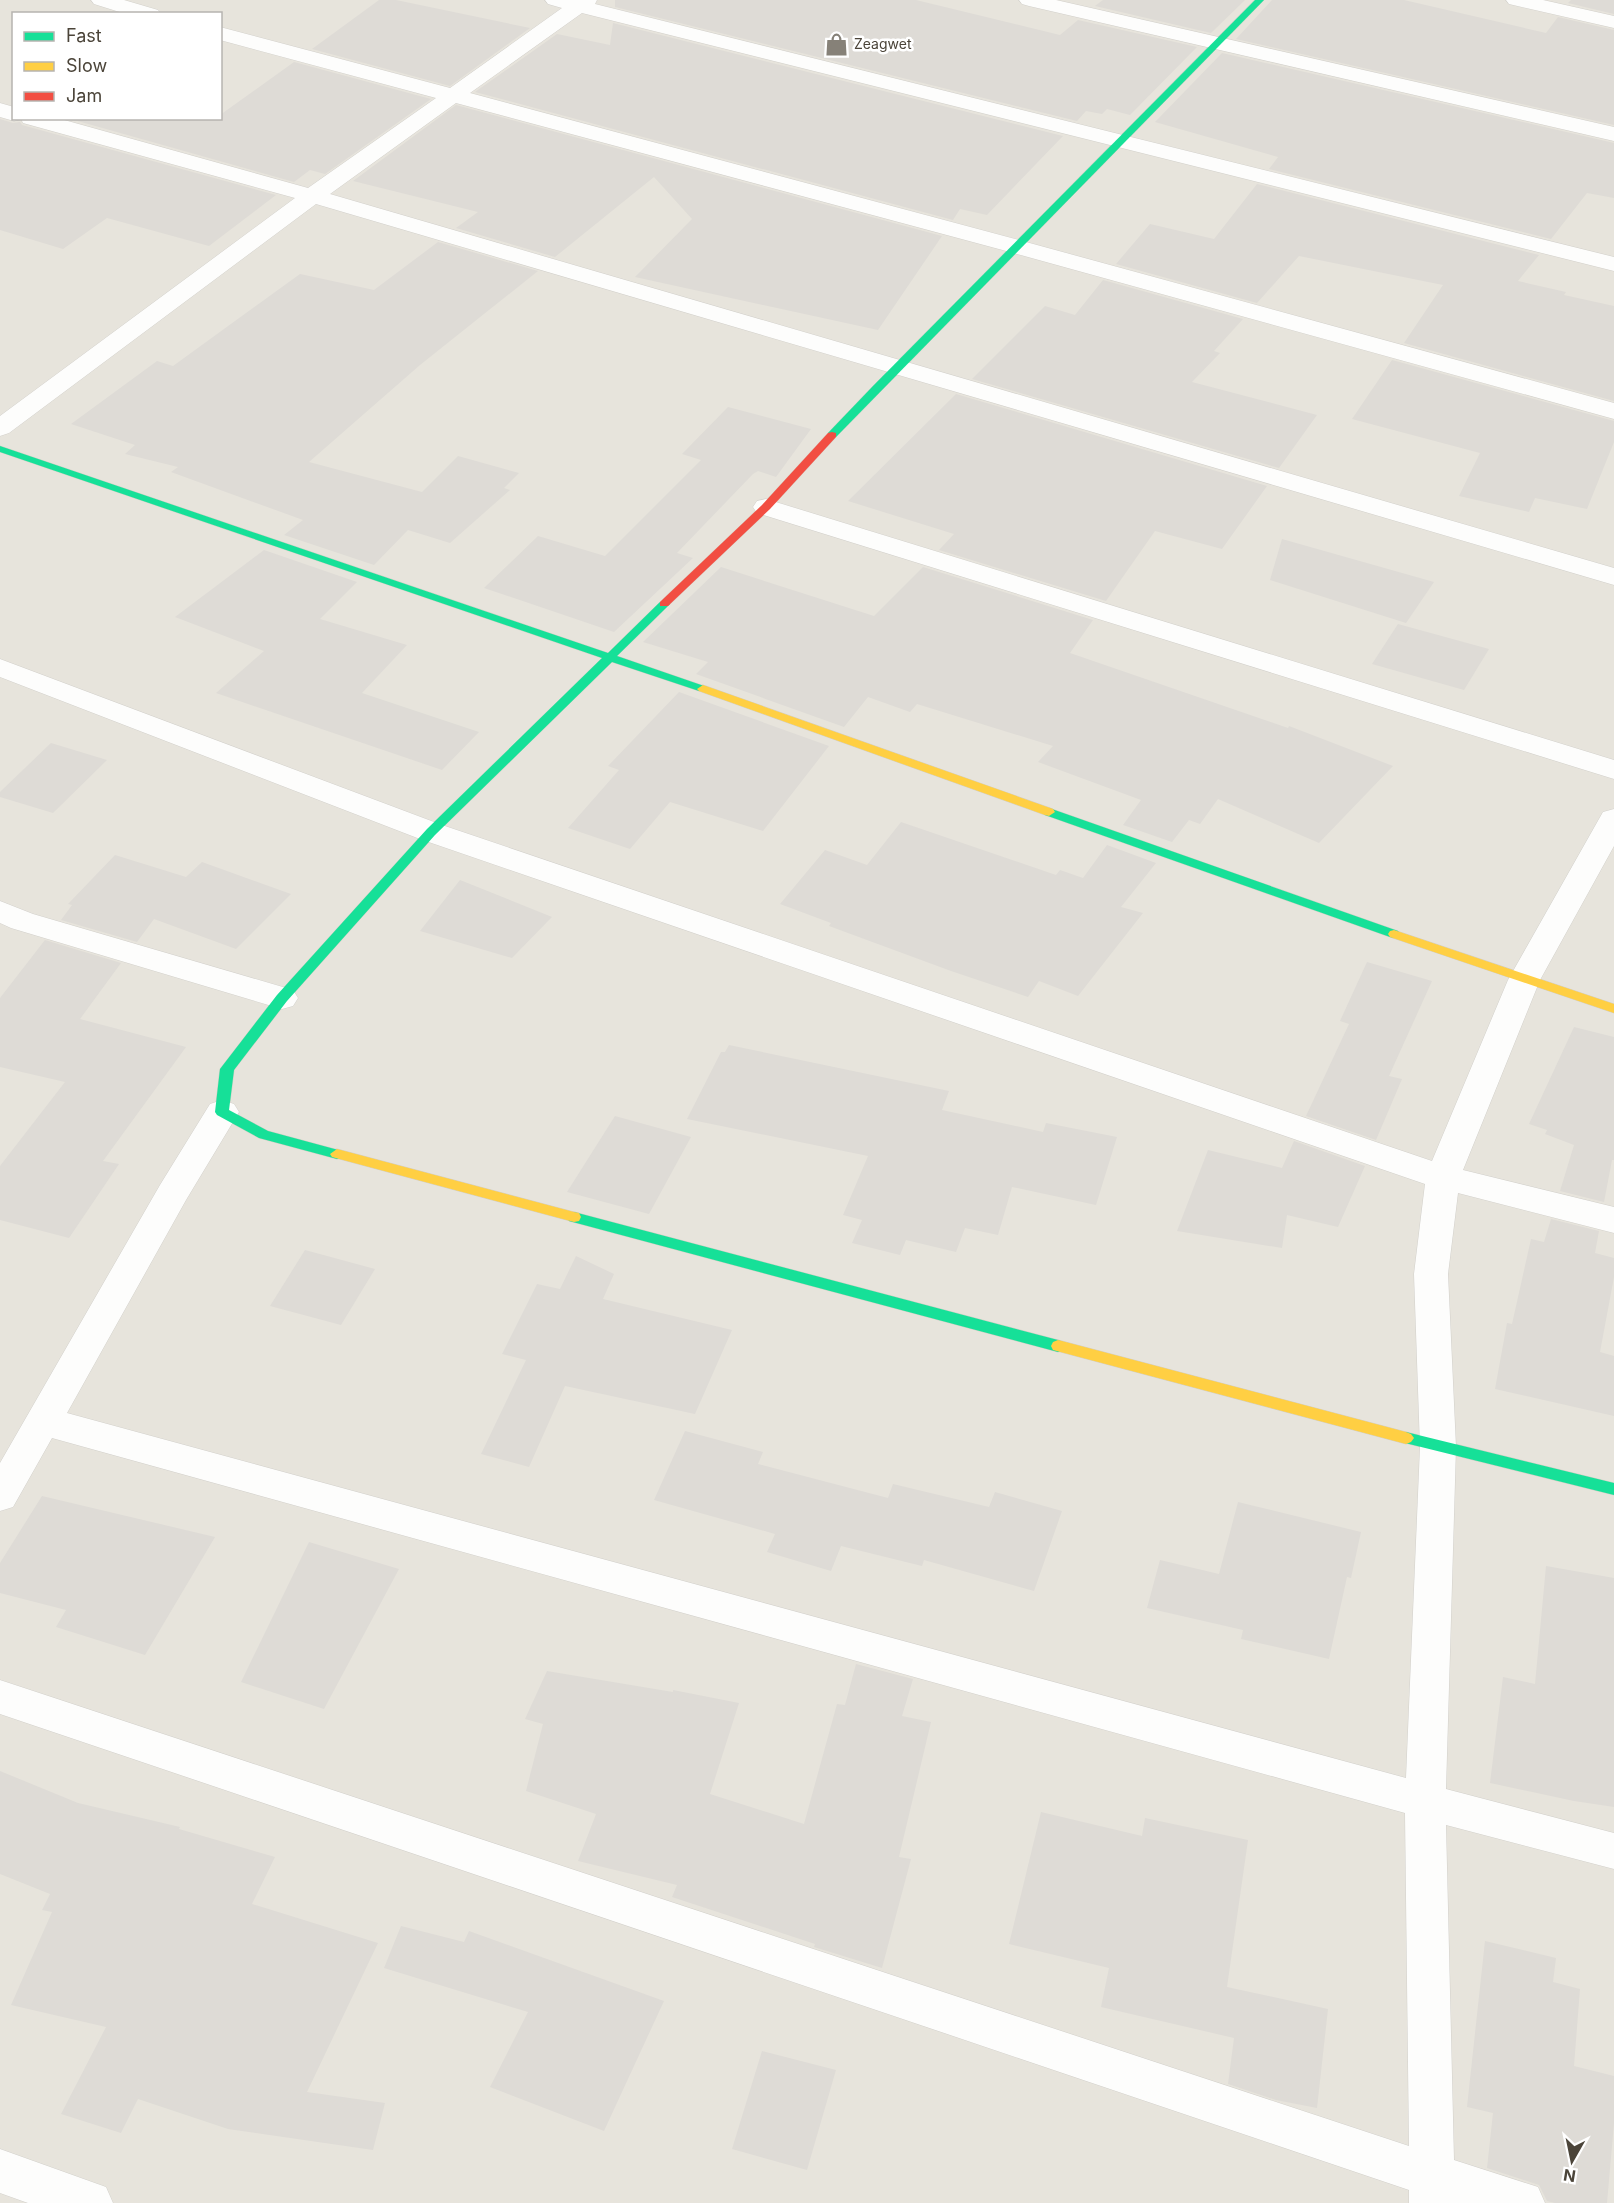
<svg xmlns="http://www.w3.org/2000/svg" width="1614" height="2203" font-family="Inter,sans-serif">
  <rect width="100%" height="100%" fill="#f4f2ee"/>
  <path fill="#e7e4dc" fill-rule="evenodd" d="M 0,0 L 1614,0 L 1614,2203 L 0,2203 ZM 14,14 L 220,14 L 220,118 L 14,118 Z"/>
  <g fill="#dedbd6">
    <path d="M 379,0 L 396,0 L 530,28 L 450,86 L 312,49 Z"/>
    <path d="M 615,0 L 916,0 L 1060,35 L 1078,20 L 1197,47 L 1130,115 L 1107,109 L 1102,114 L 1086,111 L 1077,121 L 615,7 Z"/>
    <path d="M 1103,0 L 1245,0 L 1211,33 L 1095,6 Z"/>
    <path d="M 1272,0 L 1404,0 L 1546,33 L 1558,17 L 1614,30 L 1614,125 L 1236,39 Z"/>
    <path d="M 1571,0 L 1614,0 L 1614,14 L 1568,3 Z"/>
    <path d="M 613,23 L 1063,136 L 987,215 L 960,209 L 953,220 L 475,92 L 557,34 L 610,45 Z"/>
    <path d="M 1222,53 L 1614,143 L 1614,198 L 1587,193 L 1551,239 L 1269,169 L 1278,157 L 1155,122 Z"/>
    <path d="M 294,62 L 431,99 L 325,174 L 310,170 L 294,182 L 67,118 L 220,118 L 220,115 Z"/>
    <path d="M 456,105 L 942,236 L 878,330 L 635,277 L 692,219 L 654,177 L 555,257 L 456,228 L 478,212 L 353,181 Z"/>
    <path d="M 0,119 L 13,123 L 20,122 L 22,125 L 276,195 L 209,246 L 107,218 L 63,249 L 0,230 Z"/>
    <path d="M 1257,184 L 1539,255 L 1518,281 L 1566,292 L 1564,295 L 1614,306 L 1614,401 L 1404,343 L 1443,285 L 1299,256 L 1257,303 L 1116,264 L 1150,224 L 1214,239 Z"/>
    <path d="M 438,242 L 538,271 L 420,365 L 309,462 L 422,492 L 458,456 L 519,473 L 504,488 L 510,490 L 450,543 L 408,530 L 374,565 L 284,535 L 303,520 L 171,472 L 178,467 L 125,454 L 135,445 L 71,424 L 157,361 L 173,366 L 300,274 L 374,290 Z"/>
    <path d="M 1103,280 L 1243,319 L 1214,351 L 1220,353 L 1192,382 L 1317,415 L 1279,468 L 972,379 L 1045,306 L 1075,315 Z"/>
    <path d="M 1392,360 L 1614,421 L 1614,442 L 1587,509 L 1535,498 L 1529,512 L 1459,496 L 1480,453 L 1352,419 Z"/>
    <path d="M 956,394 L 1267,486 L 1222,549 L 1155,531 L 1106,601 L 939,550 L 954,534 L 848,501 Z"/>
    <path d="M 728,407 L 811,429 L 776,477 L 758,471 L 753,474 L 677,553 L 693,558 L 614,632 L 484,588 L 538,536 L 605,556 L 701,460 L 682,454 Z"/>
    <path d="M 1282,539 L 1434,582 L 1406,623 L 1270,580 Z"/>
    <path d="M 264,550 L 357,582 L 320,619 L 407,645 L 362,693 L 479,732 L 442,770 L 216,693 L 264,651 L 175,617 Z"/>
    <path d="M 721,567 L 874,616 L 923,567 L 1093,620 L 1070,653 L 1288,728 L 1289,726 L 1393,766 L 1319,843 L 1218,799 L 1200,824 L 1189,820 L 1172,842 L 1123,825 L 1141,800 L 1038,762 L 1053,746 L 917,704 L 910,712 L 868,697 L 844,727 L 696,674 L 708,662 L 643,642 Z"/>
    <path d="M 1398,624 L 1489,649 L 1464,690 L 1372,664 Z"/>
    <path d="M 679,692 L 829,746 L 763,831 L 670,802 L 630,849 L 568,828 L 619,770 L 608,766 Z"/>
    <path d="M 51,743 L 107,760 L 53,813 L 0,797 L 0,792 Z"/>
    <path d="M 901,822 L 1056,875 L 1060,870 L 1083,878 L 1107,845 L 1156,863 L 1121,907 L 1143,913 L 1078,996 L 1039,981 L 1028,997 L 951,971 L 829,926 L 831,923 L 780,904 L 825,850 L 867,865 Z"/>
    <path d="M 115,855 L 186,877 L 202,862 L 291,894 L 236,949 L 154,919 L 137,942 L 61,920 L 72,905 L 68,904 Z"/>
    <path d="M 460,880 L 552,917 L 512,958 L 420,931 Z"/>
    <path d="M 45,940 L 121,963 L 80,1019 L 186,1047 L 103,1161 L 119,1164 L 69,1238 L 0,1220 L 0,1166 L 65,1082 L 0,1067 L 0,998 Z"/>
    <path d="M 1367,962 L 1432,981 L 1389,1076 L 1402,1079 L 1376,1140 L 1306,1116 L 1349,1024 L 1340,1021 Z"/>
    <path d="M 1574,1027 L 1614,1037 L 1614,1160 L 1612,1160 L 1604,1202 L 1560,1191 L 1574,1145 L 1545,1134 L 1547,1130 L 1529,1124 Z"/>
    <path d="M 729,1045 L 949,1091 L 942,1110 L 1043,1132 L 1046,1123 L 1117,1137 L 1096,1205 L 1012,1187 L 998,1235 L 965,1228 L 956,1252 L 906,1240 L 900,1255 L 852,1243 L 862,1220 L 843,1215 L 868,1156 L 687,1119 L 721,1052 L 725,1052 Z"/>
    <path d="M 615,1116 L 691,1137 L 649,1214 L 567,1192 Z"/>
    <path d="M 1294,1141 L 1365,1166 L 1338,1227 L 1287,1215 L 1282,1248 L 1177,1231 L 1208,1150 L 1282,1168 Z"/>
    <path d="M 1551,1219 L 1599,1231 L 1595,1253 L 1614,1258 L 1614,1277 L 1600,1352 L 1614,1356 L 1614,1416 L 1495,1389 L 1507,1323 L 1512,1324 L 1531,1239 L 1544,1242 Z"/>
    <path d="M 305,1250 L 375,1269 L 341,1325 L 270,1306 Z"/>
    <path d="M 576,1256 L 614,1274 L 603,1299 L 732,1330 L 695,1414 L 565,1386 L 529,1467 L 481,1454 L 526,1360 L 502,1354 L 537,1284 L 560,1289 Z"/>
    <path d="M 685,1431 L 763,1452 L 758,1464 L 888,1498 L 893,1484 L 989,1507 L 995,1492 L 1062,1511 L 1034,1591 L 924,1560 L 922,1566 L 841,1546 L 831,1571 L 767,1552 L 775,1534 L 654,1500 Z"/>
    <path d="M 42,1496 L 215,1537 L 145,1655 L 56,1627 L 66,1610 L 0,1593 L 0,1563 Z"/>
    <path d="M 1238,1502 L 1361,1532 L 1351,1578 L 1347,1577 L 1329,1659 L 1241,1639 L 1243,1630 L 1147,1608 L 1160,1560 L 1219,1574 Z"/>
    <path d="M 309,1542 L 399,1569 L 324,1709 L 241,1682 Z"/>
    <path d="M 1546,1566 L 1614,1578 L 1614,1807 L 1574,1801 L 1490,1783 L 1503,1677 L 1535,1684 Z"/>
    <path d="M 856,1664 L 913,1679 L 902,1716 L 931,1722 L 899,1857 L 911,1859 L 882,1968 L 814,1947 L 815,1944 L 672,1897 L 677,1885 L 578,1861 L 596,1814 L 526,1791 L 543,1724 L 525,1719 L 547,1671 L 673,1692 L 673,1690 L 739,1703 L 710,1794 L 804,1824 L 837,1704 L 845,1705 Z"/>
    <path d="M 0,1771 L 78,1803 L 180,1827 L 179,1829 L 275,1857 L 252,1904 L 378,1943 L 307,2092 L 385,2103 L 373,2150 L 228,2129 L 138,2099 L 121,2133 L 61,2114 L 106,2027 L 11,2005 L 52,1912 L 42,1910 L 50,1894 L 0,1874 Z"/>
    <path d="M 1041,1812 L 1142,1836 L 1145,1818 L 1248,1840 L 1227,1987 L 1328,2009 L 1317,2108 L 1276,2100 L 1228,2084 L 1234,2038 L 1101,2007 L 1109,1968 L 1009,1944 Z"/>
    <path d="M 401,1926 L 464,1942 L 469,1931 L 664,2001 L 604,2131 L 490,2087 L 528,2012 L 384,1968 Z"/>
    <path d="M 1485,1941 L 1556,1958 L 1553,1982 L 1580,1989 L 1574,2066 L 1614,2076 L 1614,2123 L 1607,2203 L 1555,2203 L 1547,2201 L 1539,2185 L 1487,2168 L 1493,2113 L 1467,2107 Z"/>
    <path d="M 762,2051 L 836,2070 L 807,2170 L 732,2149 Z"/>
  </g>
  <g fill="none" stroke-linecap="round" stroke-linejoin="round">
    <defs>
      <g id="street">
        <path d="M 91,0 L 124,0 L 158,10 L 161,14 L 126,14 L 94,4 Z"/>
        <path d="M 545,0 L 597,0 L 595,4 L 1614,257 L 1614,271 L 582,13 L 470,93 L 1026,242 L 1614,403 L 1614,419 L 1010,252 L 456,103 L 330,194 L 1614,568 L 1614,585 L 316,204 L 9,433 L 0,436 L 0,416 L 295,198 L 23,123 L 21,119 L 14,121 L 0,117 L 0,103 L 14,107 L 14,118 L 57,118 L 308,188 L 436,98 L 220,40 L 220,27 L 450,88 L 562,8 L 548,4 Z"/>
        <path d="M 1019,0 L 1056,0 L 1614,127 L 1614,141 L 1029,6 L 1022,4 Z"/>
        <path d="M 1506,0 L 1543,0 L 1614,16 L 1614,28 L 1509,4 Z"/>
        <path d="M 766,499 L 1614,760 L 1614,779 L 757,513 L 753,507 L 757,501 Z"/>
        <path d="M 0,659 L 442,825 L 1432,1161 L 1508,980 L 1599,819 L 1603,812 L 1614,809 L 1614,846 L 1540,980 L 1463,1170 L 1614,1207 L 1614,1233 L 1458,1193 L 1448,1274 L 1456,1447 L 1446,1789 L 1614,1833 L 1614,1869 L 1446,1825 L 1454,2160 L 1538,2187 L 1545,2203 L 1409,2203 L 1409,2190 L 0,1714 L 0,1680 L 1409,2146 L 1405,1813 L 52,1438 L 13,1507 L 0,1511 L 0,1463 L 160,1185 L 210,1104 L 222,1100 L 234,1104 L 239,1112 L 186,1200 L 67,1413 L 1406,1778 L 1420,1447 L 1414,1274 L 1425,1184 L 420,839 L 0,677 Z"/>
        <path d="M 0,901 L 33,914 L 293,990 L 298,998 L 293,1006 L 282,1009 L 11,928 L 0,923 Z"/>
        <path d="M 0,2149 L 106,2187 L 113,2203 L 28,2203 L 0,2193 Z"/>
      </g>
      <g id="fast">
        <path d="M 1255,0 L 1264,0 L 836,437 L 828,437 L 828,433 L 874,385 Z"/>
        <path d="M 0,446 L 608,653 L 660,602 L 668,602 L 670,604 L 617,656 L 707,687 L 709,689 L 707,691 L 699,691 L 612,662 L 435,835 L 287,1001 L 234,1070 L 229,1110 L 268,1131 L 342,1151 L 344,1154 L 342,1157 L 337,1159 L 259,1138 L 217,1115 L 215,1112 L 220,1069 L 277,995 L 427,829 L 602,658 L 0,452 Z"/>
        <path d="M 1049,808 L 1398,931 L 1400,934 L 1394,938 L 1390,937 L 1045,815 L 1043,812 Z"/>
        <path d="M 574,1212 L 1058,1340 L 1063,1342 L 1065,1346 L 1063,1350 L 1058,1352 L 569,1221 L 567,1217 L 569,1213 Z"/>
        <path d="M 1406,1432 L 1614,1483 L 1614,1495 L 1401,1442 L 1398,1438 L 1401,1434 Z"/>
      </g>
      <g id="slow">
        <path d="M 703,685 L 1053,809 L 1055,812 L 1049,816 L 1045,815 L 699,691 L 697,689 Z"/>
        <path d="M 1394,930 L 1614,1004 L 1614,1013 L 1390,937 L 1388,934 L 1390,931 Z"/>
        <path d="M 337,1149 L 574,1212 L 579,1213 L 581,1217 L 579,1221 L 574,1222 L 332,1157 L 330,1154 Z"/>
        <path d="M 1058,1340 L 1406,1432 L 1411,1434 L 1414,1438 L 1411,1442 L 1406,1444 L 1053,1350 L 1051,1346 L 1053,1342 Z"/>
      </g>
      <path id="jam" d="M 832,432 L 836,433 L 836,437 L 770,509 L 668,606 L 660,606 L 660,602 L 762,505 L 828,433 Z"/>
    </defs>
    <use href="#street" stroke="#d2d0cb" stroke-width="1"/>
    <use href="#fast" stroke="#d3cfc5" stroke-width="1"/>
    <use href="#slow" stroke="#d3cfc5" stroke-width="1"/>
    <use href="#jam" stroke="#d3cfc5" stroke-width="1"/>
    <use href="#street" fill="#fdfdfc" fill-rule="evenodd"/>
    <use href="#fast" fill="#16e098" fill-rule="evenodd"/>
    <use href="#slow" fill="#ffcf43" fill-rule="evenodd"/>
    <use href="#jam" fill="#f24e42" fill-rule="evenodd"/>
  </g>
  <defs>
    <symbol id="shop-bare" viewBox="-9 -9 18 18"><path d="M-5-2.5h2.3a2.7 3.5 0 0 1 5.4 0H5L5.5 6h-11ZM-1.5-2.5h3a1.5 2.3 0 0 0-3 0Z" fill="#868178" stroke="#fff" stroke-width="2.5" paint-order="stroke"/></symbol>
  </defs>
  <g fill-rule="evenodd">
    <use href="#shop-bare" x="820" y="28" width="33" height="33"/>
  </g>
  <g text-anchor="middle" stroke-width="5" stroke-linejoin="round" paint-order="stroke">
    <g font-size="14" fill="#4b4439" stroke="#fff" text-anchor="start">
      <text x="854" y="49">Zeagwet</text>
    </g>
  </g>
  <rect x="12" y="12" width="210" height="108" fill="#ffffff" stroke="#b7b4b0" stroke-width="1.5"/>
  <rect x="24" y="32" width="30" height="9" fill="#16e098" stroke="#b7b4b0" stroke-width="1.5"/>
  <text x="66" y="42" font-size="18" fill="#4b4439">Fast</text>
  <rect x="24" y="62" width="30" height="9" fill="#ffcf43" stroke="#b7b4b0" stroke-width="1.5"/>
  <text x="66" y="72" font-size="18" fill="#4b4439">Slow</text>
  <rect x="24" y="92" width="30" height="9" fill="#f24e42" stroke="#b7b4b0" stroke-width="1.5"/>
  <text x="66" y="102" font-size="18" fill="#4b4439">Jam</text>
  <g transform="translate(1572 2161) rotate(189)" stroke="#ffffff" stroke-width="4.5" paint-order="stroke">
  <path d="M0-4.5L10 22L0 15L-10 22Z" fill="#4b4439"/>
  <text y="-9" font-size="16" font-weight="bold" text-anchor="middle" fill="#4b4439">N</text>
  </g>
</svg>
